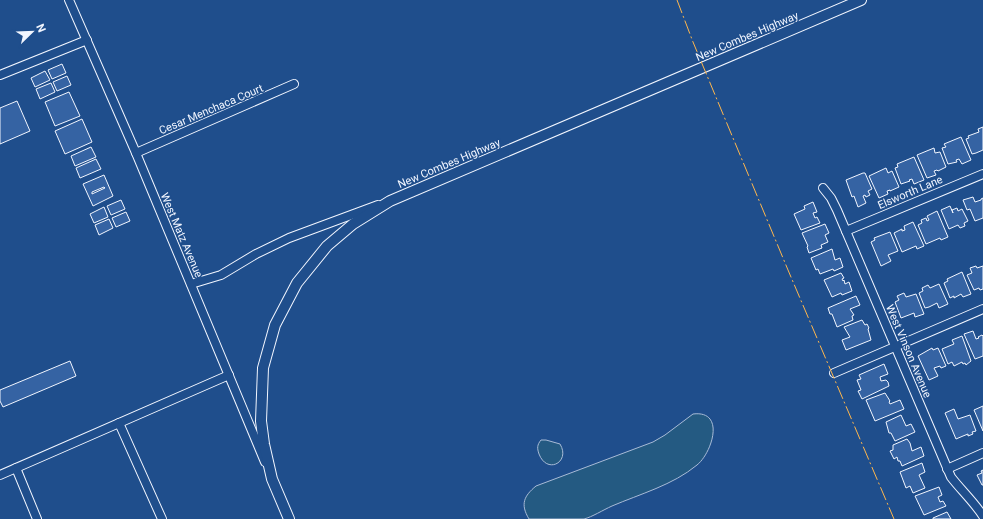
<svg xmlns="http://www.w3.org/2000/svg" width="983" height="519" font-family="Roboto,sans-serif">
  <rect width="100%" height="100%" fill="#1f4e8c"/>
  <g fill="#245a82" stroke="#a8bbd7">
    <path d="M 693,414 C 726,410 712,453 697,465 C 673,485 640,494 612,506 C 603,510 592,517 584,519 C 579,519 573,519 568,519 C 555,519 542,519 529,519 C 520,504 524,496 536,486 L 653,442 L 665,435 Z"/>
    <path d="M 541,440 L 546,440 L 560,444 C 571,462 547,475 539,454 C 537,448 537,445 541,440 Z"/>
  </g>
  <g fill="#3563a3" stroke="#f2f6ff" fill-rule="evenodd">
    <path d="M 62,64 L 66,73 L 52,79 L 48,70 Z"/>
    <path d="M 45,71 L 50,80 L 35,87 L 31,78 Z"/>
    <path d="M 67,76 L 71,85 L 57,91 L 53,82 Z"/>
    <path d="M 51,83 L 55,92 L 40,99 L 36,89 Z"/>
    <path d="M 69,92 L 80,116 L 55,126 L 45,102 Z"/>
    <path d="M 17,101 L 30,131 L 0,144 L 0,108 Z"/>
    <path d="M 82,119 L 92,142 L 65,154 L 55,131 Z"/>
    <path d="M 983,127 L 983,150 L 976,153 L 972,154 L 966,139 L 969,138 L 968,136 L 979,132 L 978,129 Z"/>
    <path d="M 961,137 L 971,160 L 962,164 L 959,159 L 956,160 L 957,162 L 948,164 L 942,148 L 946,147 L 944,144 Z"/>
    <path d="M 91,147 L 96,157 L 75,166 L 71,156 Z"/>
    <path d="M 934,148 L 935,153 L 940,152 L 946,167 L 938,171 L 937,170 L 934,171 L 936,175 L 927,178 L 917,155 Z"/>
    <path d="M 914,157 L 924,180 L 914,184 L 912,179 L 909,180 L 910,181 L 901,184 L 895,168 L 898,167 L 897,164 Z"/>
    <path d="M 96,159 L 101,169 L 80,178 L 76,168 Z"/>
    <path d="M 886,168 L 888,173 L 892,171 L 899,187 L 890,191 L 890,190 L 887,191 L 888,194 L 879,198 L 869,176 Z"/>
    <path d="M 863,173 L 865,173 L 872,189 L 868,191 L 870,195 L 866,197 L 865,195 L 863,196 L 866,203 L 858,207 L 854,196 L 852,197 L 846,180 Z"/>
    <path d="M 104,175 L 113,196 L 93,206 L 83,184 ZM 104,187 L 105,188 L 92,194 L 92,192 Z"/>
    <path d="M 973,197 L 975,202 L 981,200 L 981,199 L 983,198 L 983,218 L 975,221 L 970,209 L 967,210 L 963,200 Z"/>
    <path d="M 121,200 L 125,209 L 111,215 L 107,206 Z"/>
    <path d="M 813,202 L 817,212 L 813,213 L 815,218 L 817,217 L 820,223 L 801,230 L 794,214 L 805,209 L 804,206 Z"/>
    <path d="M 950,206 L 953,213 L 952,210 L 957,208 L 958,211 L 962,209 L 968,221 L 964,223 L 965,226 L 960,228 L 958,225 L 949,229 L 941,210 Z"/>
    <path d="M 104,207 L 108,217 L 94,223 L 90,214 Z"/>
    <path d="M 937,211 L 948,237 L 941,240 L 940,238 L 926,244 L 918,225 L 922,223 L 921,220 L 926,218 L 927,221 L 929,220 L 927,216 Z"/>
    <path d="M 126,212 L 130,221 L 116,227 L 112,218 Z"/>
    <path d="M 109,219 L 113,228 L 99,235 L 95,225 Z"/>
    <path d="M 913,222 L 924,246 L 917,249 L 916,246 L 902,252 L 894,233 L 902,229 L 902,231 L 905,230 L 904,226 Z"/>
    <path d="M 825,224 L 829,233 L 825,235 L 828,242 L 821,245 L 822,248 L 809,253 L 807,247 L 808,246 L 802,233 Z"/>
    <path d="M 890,232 L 898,251 L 888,255 L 891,261 L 881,266 L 871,242 L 875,240 L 874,238 Z"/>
    <path d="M 832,249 L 835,260 L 840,258 L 843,267 L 834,271 L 833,269 L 820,274 L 818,269 L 816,270 L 811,258 Z"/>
    <path d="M 976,266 L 977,268 L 983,266 L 983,289 L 980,290 L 979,288 L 974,290 L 967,275 L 972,273 L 970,268 Z"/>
    <path d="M 962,272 L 971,294 L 963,297 L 961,294 L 954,298 L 954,296 L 950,298 L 944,283 L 948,281 L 947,279 Z"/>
    <path d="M 841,273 L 844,278 L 842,279 L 843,281 L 844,280 L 845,284 L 849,282 L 852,291 L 842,295 L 841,293 L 832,297 L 824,280 Z"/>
    <path d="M 939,284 L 948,304 L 939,308 L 937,303 L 929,307 L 925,308 L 919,293 L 923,291 L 922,288 L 928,285 L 930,288 Z"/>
    <path d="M 904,293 L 906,297 L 916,294 L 924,314 L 915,317 L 914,313 L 901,318 L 895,302 L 899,300 L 897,296 Z"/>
    <path d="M 856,296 L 860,305 L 850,309 L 854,315 L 852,316 L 853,320 L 837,327 L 832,314 L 830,314 L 828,308 Z"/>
    <path d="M 862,320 L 865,325 L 867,324 L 869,328 L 868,329 L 871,340 L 846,350 L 842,340 L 850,337 L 844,327 Z"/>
    <path d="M 973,331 L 976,339 L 979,338 L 978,337 L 982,335 L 983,336 L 983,356 L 975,359 L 964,334 Z"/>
    <path d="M 962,336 L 971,361 L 966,365 L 965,363 L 963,364 L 962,362 L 954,366 L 952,362 L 948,364 L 942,349 L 954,344 L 952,340 Z"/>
    <path d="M 932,348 L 933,350 L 938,348 L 946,366 L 941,368 L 940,366 L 934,368 L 938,376 L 929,380 L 918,356 Z"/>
    <path d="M 70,361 L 76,376 L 3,407 L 0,401 L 0,390 Z"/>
    <path d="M 884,364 L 888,374 L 880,377 L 881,381 L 886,380 L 888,382 L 889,386 L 862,399 L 858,391 L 861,390 L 857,380 L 861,379 L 859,375 Z"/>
    <path d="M 885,393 L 890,401 L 889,402 L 890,404 L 900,400 L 904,409 L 875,421 L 866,400 Z"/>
    <path d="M 983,406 L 983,431 L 974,410 Z"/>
    <path d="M 954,409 L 958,419 L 970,415 L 976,431 L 972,432 L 973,434 L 968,436 L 968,434 L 963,436 L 956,439 L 945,413 Z"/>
    <path d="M 901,415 L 906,426 L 911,424 L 915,432 L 895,441 L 891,433 L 889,433 L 886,422 Z"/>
    <path d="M 907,439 L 910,443 L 912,451 L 921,447 L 924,456 L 902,466 L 900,461 L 898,461 L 897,457 L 894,459 L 890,451 L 893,450 L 893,445 Z"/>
    <path d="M 922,463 L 925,472 L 919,475 L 925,488 L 913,493 L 910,486 L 906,488 L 900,472 Z"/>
    <path d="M 983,470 L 983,485 L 982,485 L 977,475 L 982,473 L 981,471 Z"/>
    <path d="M 939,487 L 942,495 L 938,497 L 940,502 L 943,501 L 946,506 L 924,515 L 915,496 Z"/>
    <path d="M 947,512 L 951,519 L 933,519 L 933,518 Z"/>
  </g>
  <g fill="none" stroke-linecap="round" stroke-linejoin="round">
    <defs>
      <g id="minor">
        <path d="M 69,0 L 136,153 L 265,462"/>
        <path d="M 0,75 L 87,40"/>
        <path d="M 136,153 L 294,84"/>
        <path d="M 823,188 L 831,198 L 837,210 L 951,477 C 961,490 974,502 983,516"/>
        <path d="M 846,231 L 983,174"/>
        <path d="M 191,284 L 221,275 L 256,254 L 289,238 L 378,205"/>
        <path d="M 834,373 L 983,309"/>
        <path d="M 119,423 L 162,519"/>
        <path d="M 16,468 L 37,519"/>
        <path d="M 947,469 L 983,453"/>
        <path d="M 0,475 L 229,375"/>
      </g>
      <path id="tertiary" d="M 289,519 L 272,479 L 264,444 L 261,421 L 263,368 L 275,325 L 297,283 L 327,246 L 353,224 L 390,201 L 861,0"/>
    </defs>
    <use href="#minor" stroke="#f2f6ff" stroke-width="10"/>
    <use href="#tertiary" stroke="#f2f6ff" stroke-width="12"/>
    <use href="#minor" stroke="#1f4e8c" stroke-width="8"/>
    <use href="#tertiary" stroke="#1f4e8c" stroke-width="10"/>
    <path stroke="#ffb74d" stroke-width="1" stroke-dasharray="14 3 2 3" stroke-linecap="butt" d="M 677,0 L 693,42 L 788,270 L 894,519"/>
  </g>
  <g text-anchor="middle" stroke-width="3" stroke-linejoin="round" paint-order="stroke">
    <g font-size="11" fill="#f2f6ff" stroke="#1f4e8c">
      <text transform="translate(747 36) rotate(-23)" y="4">New Combes Highway</text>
      <text transform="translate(211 109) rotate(-23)" y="4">Cesar Menchaca Court</text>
      <text transform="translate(449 163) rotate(-23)" y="4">New Combes Highway</text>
      <text transform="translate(910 192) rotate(-23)" y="4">Elsworth Lane</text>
      <text transform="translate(182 235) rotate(67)" y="4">West Matz Avenue</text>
      <text transform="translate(909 351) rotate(67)" y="4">West Vinson Avenue</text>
    </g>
  </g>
  <g transform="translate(32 32) rotate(67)" stroke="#1f4e8c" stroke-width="3" paint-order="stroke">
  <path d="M0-3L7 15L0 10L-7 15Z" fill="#f2f6ff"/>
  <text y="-6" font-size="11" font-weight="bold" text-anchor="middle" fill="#f2f6ff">N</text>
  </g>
</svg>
